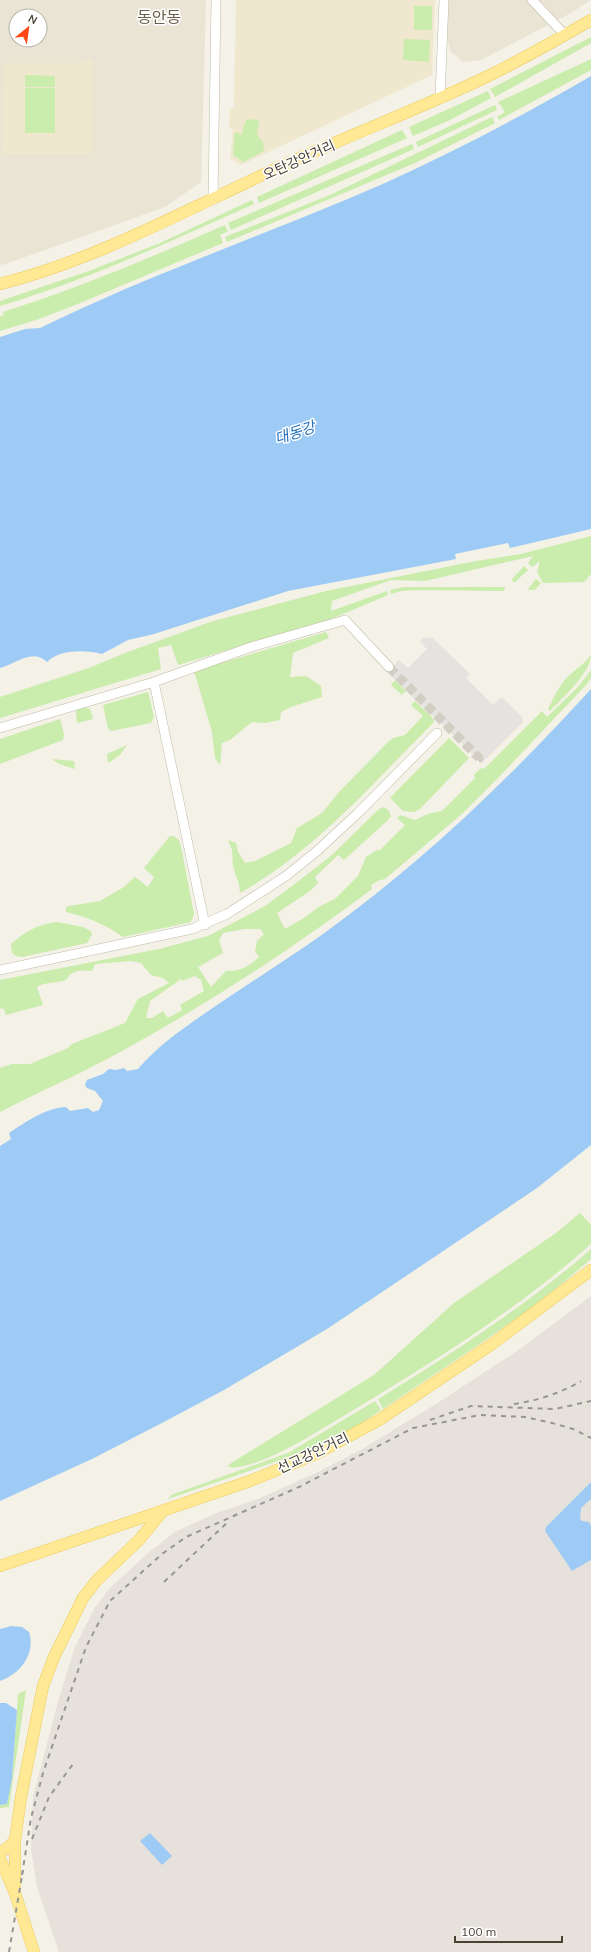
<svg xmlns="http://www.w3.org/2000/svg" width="591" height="1952" font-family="Mulish,'Noto Sans KR',sans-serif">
  <rect width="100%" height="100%" fill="#f4f1e6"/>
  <g fill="#e9e4d4" fill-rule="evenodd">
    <path d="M 0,0 L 206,0 L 201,182 L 165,207 L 65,243 L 2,265 L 0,264 ZM 16,16 L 40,16 L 40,40 L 16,40 Z"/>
    <path d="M 448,0 L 591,0 L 571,13 L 481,60 L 463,62 L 450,51 L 447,34 Z"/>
  </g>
  <path fill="#e6e2db" d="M 591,1296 L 591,1952 L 59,1952 L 37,1887 L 31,1849 L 33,1797 L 59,1698 L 75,1647 L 94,1609 L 110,1588 L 148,1553 L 175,1532 L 214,1514 L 258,1499 L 318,1472 L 364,1448 L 436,1404 L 517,1351 Z"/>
  <g fill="#efe8cf">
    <path d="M 236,0 L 435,0 L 432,75 L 241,165 L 230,158 L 233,129 L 229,128 L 230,108 L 234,108 Z"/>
    <path d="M 84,60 L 92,60 L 92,154 L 3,154 L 4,63 L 83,63 Z"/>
  </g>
  <g fill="#caecac" fill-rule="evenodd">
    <rect x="414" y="6" width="18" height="24"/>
    <path d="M 591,37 L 591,43 L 495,97 L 490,89 Z"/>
    <path d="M 404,39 L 430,40 L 429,62 L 403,60 Z"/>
    <path d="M 591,59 L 591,70 L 499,120 L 497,117 L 505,112 L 498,102 Z"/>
    <path d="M 25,75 L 55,76 L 55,87 L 25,87 Z"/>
    <rect x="25" y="88" width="30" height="45"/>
    <path d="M 488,91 L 491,98 L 450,120 L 413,136 L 409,127 Z"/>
    <path d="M 495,105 L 497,110 L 418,147 L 416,142 Z"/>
    <path d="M 492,117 L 495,123 L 415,163 L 227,242 L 225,237 L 330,195 Z"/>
    <path d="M 247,119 L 259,120 L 257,135 L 263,142 L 264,151 L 243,162 L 233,155 L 235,132 L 242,134 L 244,125 Z"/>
    <path d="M 402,130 L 407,138 L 259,203 L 257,197 Z"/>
    <path d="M 412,144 L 414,149 L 231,230 L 228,223 Z"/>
    <path d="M 252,200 L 254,204 C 171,241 88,280 0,306 L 0,301 L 89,271 L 160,243 Z"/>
    <path d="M 225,225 L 228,231 L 220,235 L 223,243 L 80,303 L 39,319 L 0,331 L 0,316 L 4,315 L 3,312 C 79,288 152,257 225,225 Z"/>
    <path d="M 591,536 L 591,574 L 584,582 L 543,583 L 537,572 L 540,561 L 532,567 L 528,563 L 533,556 L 425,581 L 391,580 L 332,601 L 331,611 L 387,591 L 388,595 L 331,619 L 178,665 L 171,645 L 158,648 L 161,669 L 0,718 L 0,697 L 89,668 L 125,653 L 210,622 L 326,591 L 476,561 L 521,554 Z"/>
    <path d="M 524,566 L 528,570 L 515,582 L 513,582 L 512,579 Z"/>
    <path d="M 536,579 L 541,583 L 535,590 L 529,590 L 528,589 Z"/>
    <path d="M 404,587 L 505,587 L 504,591 L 417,590 L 401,591 L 391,594 L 390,590 Z"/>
    <path d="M 326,632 L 329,638 L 293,653 L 290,677 L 306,676 L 321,686 L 322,697 L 291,707 L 281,712 L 280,720 L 265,723 L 252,722 L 230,740 L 222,743 L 220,765 L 215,758 L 212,732 L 194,671 Z"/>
    <path d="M 591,655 C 591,672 562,699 550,711 L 548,709 C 553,700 557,689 564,681 C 572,671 584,665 591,655 Z"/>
    <path d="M 591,670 L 591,678 L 586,685 L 498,778 L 463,813 L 385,879 L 380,880 L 371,885 L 372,889 C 292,949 209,1003 122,1051 C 83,1073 40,1091 0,1112 L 0,1068 L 12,1064 L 30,1064 L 68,1048 L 72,1044 L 125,1023 L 138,999 L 169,983 L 163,978 L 151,975 L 141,963 L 131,961 L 95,964 L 92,971 C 81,970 72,969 66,980 C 58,983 43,982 37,987 L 43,1005 L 6,1015 L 4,1009 L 0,1008 L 0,980 L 159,949 L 208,936 L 265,906 L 300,880 L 332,855 L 379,809 L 384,807 L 389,811 L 391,816 L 387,821 L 344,860 L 338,855 L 315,877 L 318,883 L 310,891 L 277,913 L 285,929 L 304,918 L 320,906 L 335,899 L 358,876 L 366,857 L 377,850 L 380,850 L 405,825 L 397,818 L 400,815 L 415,820 L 428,814 L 442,811 L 475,778 L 474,775 L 481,768 L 484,769 L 542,711 L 547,717 L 578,687 ZM 244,929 L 260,929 L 264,934 L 257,941 L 255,951 L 259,957 C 248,967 240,971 226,971 L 211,987 L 198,967 L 223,953 L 219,940 L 223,933 ZM 195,976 L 201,980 L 204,991 L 180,1005 L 182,1010 L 168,1018 L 163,1011 L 152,1018 L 146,1018 L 150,1001 L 181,979 L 182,981 Z"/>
    <path d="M 395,680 L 406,691 L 402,695 L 391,685 Z"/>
    <path d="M 148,692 L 154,717 L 151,723 L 111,731 L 108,728 L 103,705 Z"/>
    <path d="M 415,701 L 432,717 L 434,722 C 373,783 316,850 240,893 L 239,884 L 233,867 L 232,850 L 228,840 L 236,843 L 238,852 L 245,863 L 255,861 L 291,843 L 297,828 L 322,813 L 340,791 L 388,742 L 393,738 L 405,735 L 423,716 L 411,705 Z"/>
    <path d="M 82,706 L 90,709 L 93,719 L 77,723 L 76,711 Z"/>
    <path d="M 60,719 L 64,734 L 63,740 L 0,764 L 0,739 Z"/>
    <path d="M 449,738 L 469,758 L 420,809 L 414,812 L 403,811 L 390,798 Z"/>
    <path d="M 127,745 L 120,755 L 108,763 L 107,754 Z"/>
    <path d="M 52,759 L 74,761 L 75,769 L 59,764 Z"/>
    <path d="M 170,836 L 174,836 L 179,840 L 181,846 L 194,914 L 191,922 L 123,937 C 105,924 87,917 66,912 L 66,907 L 69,906 L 100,901 L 124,887 L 135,877 L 148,887 L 154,877 L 144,868 Z"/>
    <path d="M 57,922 L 83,927 L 91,931 L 92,935 L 87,943 L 22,957 L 16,956 L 12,953 L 11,944 C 26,931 38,924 57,922 Z"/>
    <path d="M 580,1213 L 591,1225 L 591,1244 C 517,1310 432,1363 347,1414 C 323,1428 256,1472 229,1467 L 228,1465 L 374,1375 L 454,1303 L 556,1233 Z"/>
    <path d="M 591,1249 L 591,1259 C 527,1316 453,1361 383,1409 L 378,1399 C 452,1353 526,1306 591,1249 Z"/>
    <path d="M 375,1401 L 381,1410 L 339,1438 L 312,1449 L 168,1499 L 171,1495 L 288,1453 Z"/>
    <path d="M 26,1690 L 9,1807 L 0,1808 L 0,1805 L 7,1804 L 12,1779 L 18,1694 Z"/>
  </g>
  <path fill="#e5e3df" d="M 423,638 L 433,638 L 470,674 L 466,678 L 493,705 L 502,697 L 522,717 L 523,722 L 482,763 L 387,672 L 399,660 L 408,668 L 427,649 L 420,642 Z"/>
  <g fill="#9ecbf6">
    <path d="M 591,76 L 591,529 L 510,548 L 508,543 L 455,554 L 456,559 L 288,591 L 154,634 L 128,640 L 102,654 C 86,650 60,649 47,662 C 32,648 16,664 0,668 L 0,337 L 25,329 L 40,328 C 152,273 271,233 385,183 C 456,151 524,115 591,76 Z"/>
    <path d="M 591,689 L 591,1145 L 537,1188 L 327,1329 L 224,1390 L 160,1424 L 92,1459 L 0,1501 L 0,1146 L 11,1139 L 9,1133 C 26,1122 45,1108 66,1107 L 70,1111 L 88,1108 L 93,1112 L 99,1110 L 103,1101 L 95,1091 L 87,1088 L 85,1085 L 87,1080 L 103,1074 L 109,1069 L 116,1070 L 124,1068 L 127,1071 L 138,1069 C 161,1042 191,1023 220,1003 C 254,980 289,958 323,934 C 422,863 510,778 591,689 Z"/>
    <path d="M 591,1482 L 591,1499 L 581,1508 L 580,1519 L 582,1521 L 589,1522 L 591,1526 L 591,1560 L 572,1571 L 545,1531 L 546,1527 Z"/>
    <path d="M 11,1626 L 22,1627 L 29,1632 C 36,1654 20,1674 0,1681 L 0,1629 Z"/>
    <path d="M 0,1703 L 6,1703 L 17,1710 L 12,1779 L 7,1804 L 0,1805 Z"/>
    <path d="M 150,1833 L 172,1856 L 162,1865 L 140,1841 Z"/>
  </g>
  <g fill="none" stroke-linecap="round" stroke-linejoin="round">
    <path stroke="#d2cec3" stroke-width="9" stroke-dasharray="9 4.5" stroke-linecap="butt" d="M 389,667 L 479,758 L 475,762"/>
    <defs>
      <g id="minor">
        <path d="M 532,0 L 565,35"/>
        <path d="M 440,98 L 444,0"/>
        <path d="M 213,200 L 216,0"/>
        <path d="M 154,682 L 251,647 L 345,620 L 389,667"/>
        <path d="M 0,728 L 154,682 L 205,925"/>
        <path d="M 0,970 L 192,929 L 227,914 L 286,876 L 317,851 L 358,813 L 437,733"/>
      </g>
      <g id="major">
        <path d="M 0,284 C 99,259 189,208 282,166 C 348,136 416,110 482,79 C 519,61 555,41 591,20"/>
        <path d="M 0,1566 L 250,1481 L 316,1454 L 379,1420 L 492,1344 L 591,1270"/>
        <path d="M 0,1852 L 9,1847 L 15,1840"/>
        <path d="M 0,1859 L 15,1893 L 34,1952"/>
        <path d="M 15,1893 L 15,1840 L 21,1797 L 43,1686 L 54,1657 L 83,1598 L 97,1580 L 139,1540 L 162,1512"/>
      </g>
    </defs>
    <use href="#minor" stroke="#c1baa8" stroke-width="10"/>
    <use href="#major" stroke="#edcc5c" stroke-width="12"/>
    <use href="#minor" stroke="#fff" stroke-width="9"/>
    <use href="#major" stroke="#ffe995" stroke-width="11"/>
    <g stroke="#969696" stroke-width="2" stroke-dasharray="5 5" stroke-linecap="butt">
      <path d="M 514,1404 C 536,1401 561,1393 581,1381"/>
      <path d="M 430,1420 L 471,1406 L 555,1409 L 591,1401"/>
      <path d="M 164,1582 L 229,1521"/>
      <path d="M 32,1839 L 49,1797 L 73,1764"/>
      <path d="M 22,1875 L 31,1818 L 43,1773 L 86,1647 L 110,1601 L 162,1554 L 186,1537 L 299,1487 L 413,1428 L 480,1415 L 525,1417 L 552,1423 L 573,1429 L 591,1438"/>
      <path d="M 9,1952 L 23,1870"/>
    </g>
  </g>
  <g text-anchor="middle" stroke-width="3" stroke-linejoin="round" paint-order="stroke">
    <g font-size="14" fill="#484235" stroke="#fff">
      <text transform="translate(299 160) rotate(-24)" y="5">오탄강안거리</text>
      <text transform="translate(313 1453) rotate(-25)" y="5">선교강안거리</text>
    </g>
    <g font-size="15" font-style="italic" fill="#2671bc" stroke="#fff">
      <text transform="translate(295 433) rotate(-18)" y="5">대동강</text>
    </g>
    <g font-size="16" fill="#6b614b" stroke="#fff">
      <text x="159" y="23">동안동</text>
    </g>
  </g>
  <g transform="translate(28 28) rotate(29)"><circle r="19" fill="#ffffff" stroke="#b6b3ae"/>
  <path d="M0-3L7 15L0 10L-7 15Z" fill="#ff4813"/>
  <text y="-6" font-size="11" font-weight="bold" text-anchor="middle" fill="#484235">N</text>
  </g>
  <path d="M455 1936v6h107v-6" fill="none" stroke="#484235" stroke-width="2"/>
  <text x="461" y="1936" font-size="12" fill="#484235" stroke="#ffffff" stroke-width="3" paint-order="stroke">100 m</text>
</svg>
